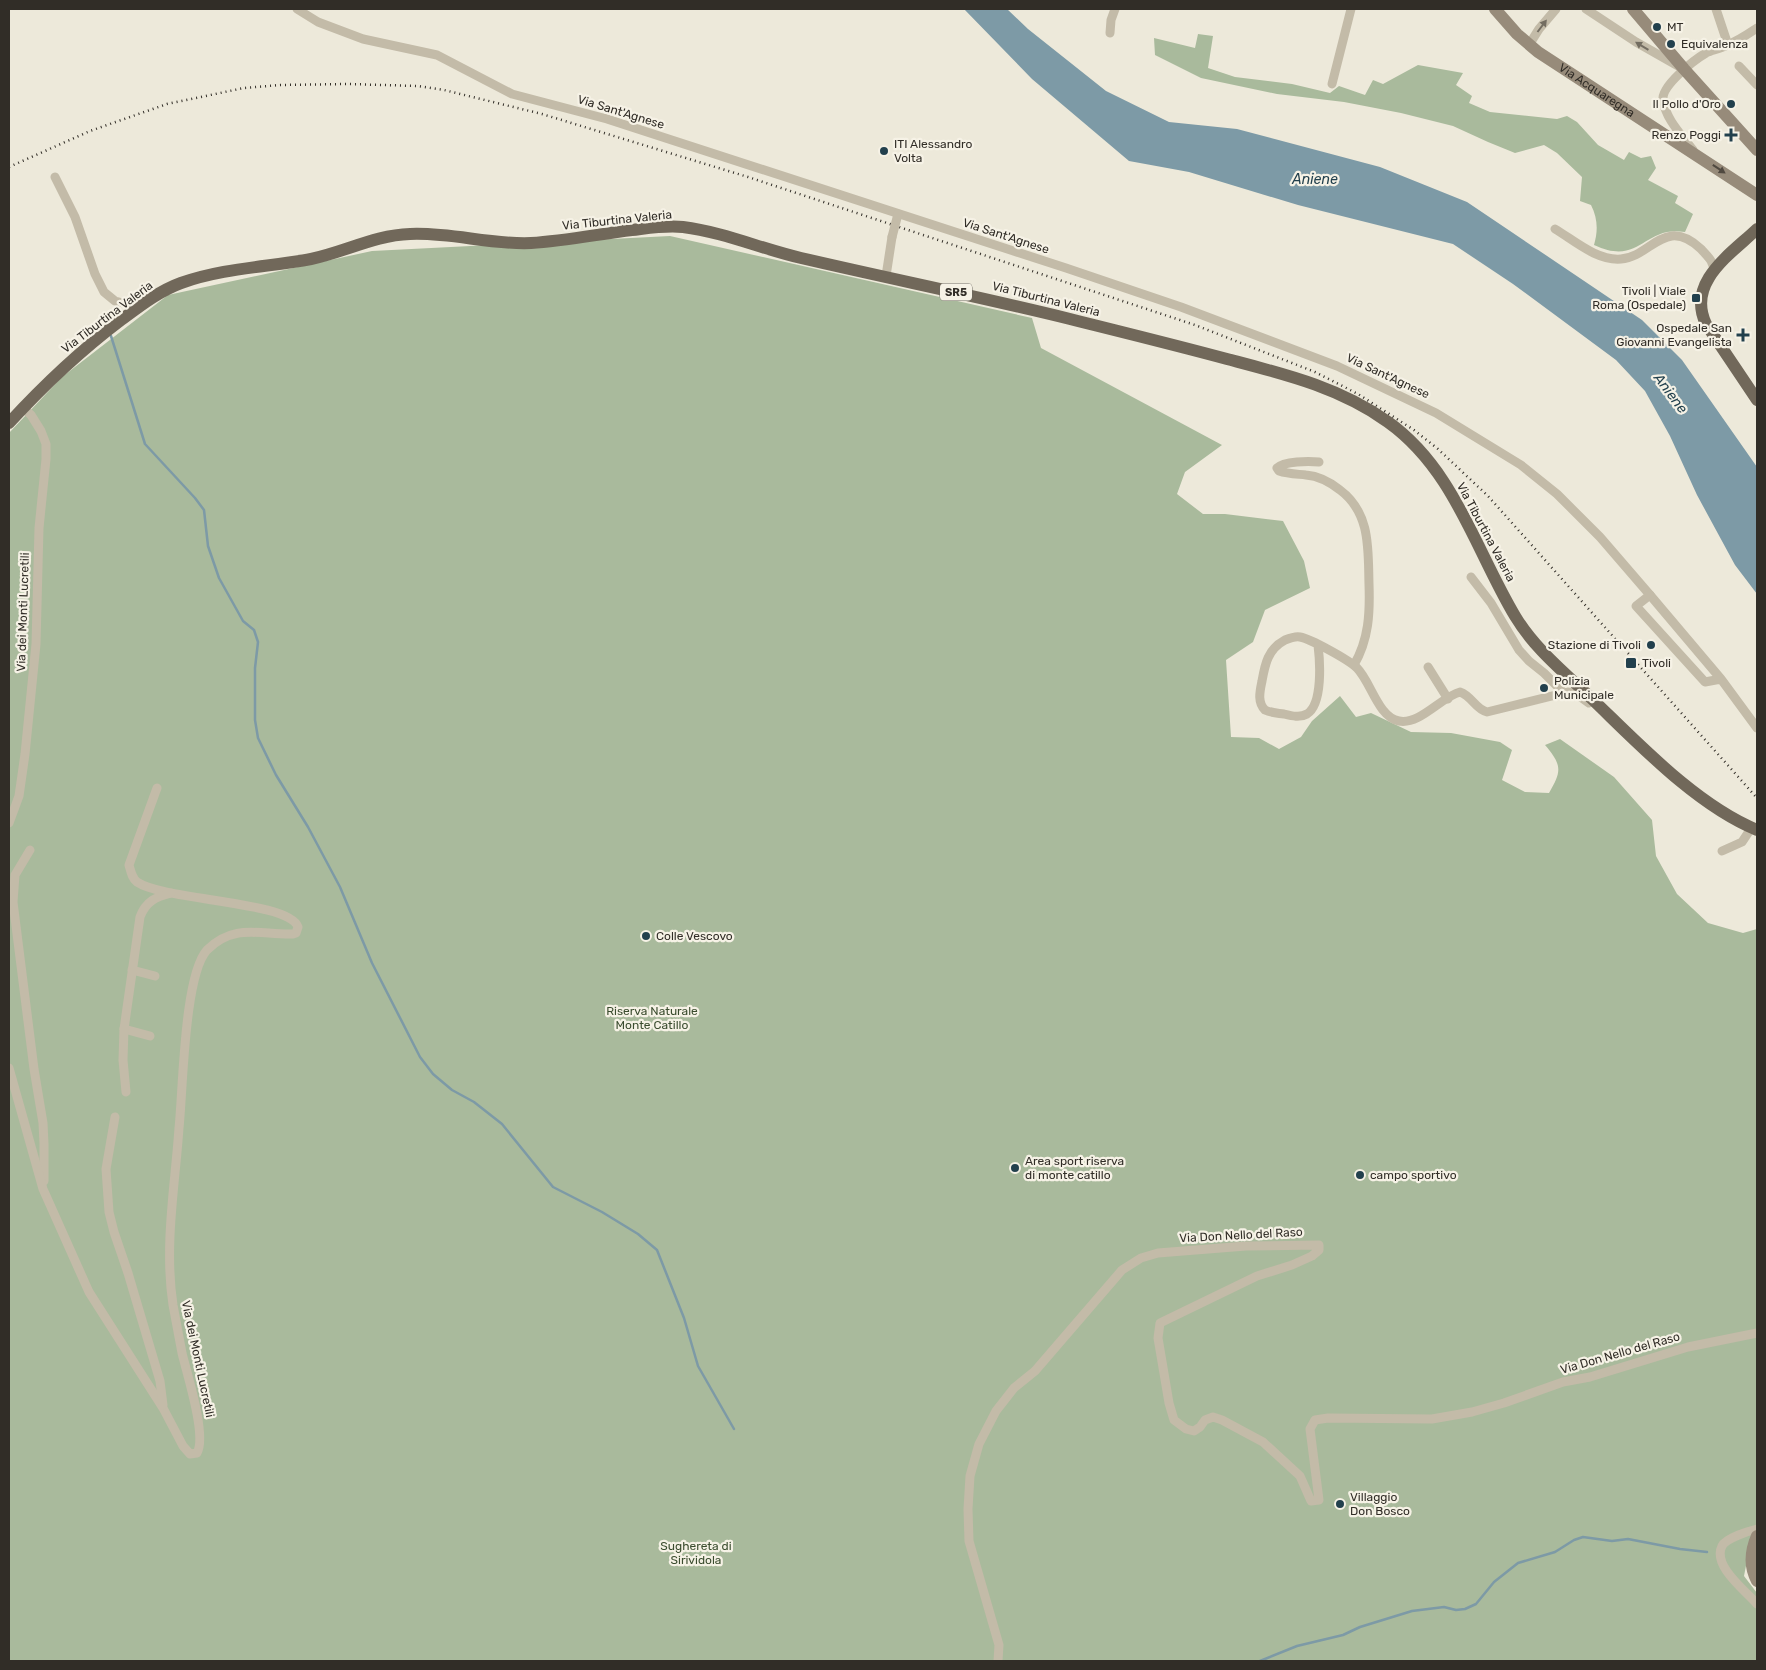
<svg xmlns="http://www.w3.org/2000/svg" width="1766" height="1670" font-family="Rubik,sans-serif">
  <rect width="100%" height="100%" fill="#ede9da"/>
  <g fill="#a9ba9c">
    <path d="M 1198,34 L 1213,36 L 1208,68 L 1235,77 L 1292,84 L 1330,93 L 1339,86 L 1365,95 L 1373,80 L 1383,84 L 1418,65 L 1463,73 L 1456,85 L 1472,96 L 1469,103 L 1490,112 L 1557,119 L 1567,116 L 1577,122 L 1598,145 L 1624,160 L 1629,152 L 1641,158 L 1651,156 L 1656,168 L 1648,180 L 1678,196 L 1675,203 L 1693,214 L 1685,232 C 1643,225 1641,267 1594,245 C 1598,231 1598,219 1591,205 L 1580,201 L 1582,177 L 1557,153 L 1544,145 L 1515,153 L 1488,142 L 1453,126 L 1401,113 L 1344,102 L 1277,94 L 1201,78 L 1155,55 L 1154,38 L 1195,48 Z"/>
    <path d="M 670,236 L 1032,318 L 1041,348 L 1222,445 L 1185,472 L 1177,494 L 1203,514 L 1225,514 L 1283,521 L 1304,561 L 1310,588 L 1265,610 L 1253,642 L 1226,660 L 1231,737 L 1259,738 L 1279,749 L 1301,737 L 1312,721 L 1340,696 L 1356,717 L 1371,713 L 1411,732 L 1451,733 L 1500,742 L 1512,750 L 1502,780 L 1525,792 L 1549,793 C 1562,771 1562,765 1545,745 L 1560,739 L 1614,777 L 1652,820 L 1656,856 L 1677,894 L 1708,923 L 1743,933 L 1757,929 L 1757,1532 L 1751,1540 L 1744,1576 L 1757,1593 L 1757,1661 L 9,1661 L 9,433 L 62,377 L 168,295 L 372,251 Z"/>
  </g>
  <path fill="#7d9aa6" d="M 964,9 L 1007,9 L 1028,29 L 1106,91 L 1169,122 L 1237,129 L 1380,167 L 1467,202 L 1642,320 L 1682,360 L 1757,467 L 1757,594 L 1735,565 L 1697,495 L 1670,436 L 1645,391 L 1616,360 L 1513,284 L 1453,244 L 1298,205 L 1189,172 L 1129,161 L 1032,79 Z"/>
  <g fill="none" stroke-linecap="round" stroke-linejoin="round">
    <g stroke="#7d9aa6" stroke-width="2.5">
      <path d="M 111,336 L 145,444 L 195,498 L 204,510 L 208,546 L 219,578 L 243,621 L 254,630 L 258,642 L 255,668 L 255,720 L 258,738 L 276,775 L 308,827 L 340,887 L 372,963 L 420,1057 L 433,1074 L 452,1090 L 474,1102 L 502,1124 L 553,1187 L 602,1212 L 638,1234 L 657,1250 L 684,1318 L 698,1366 L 734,1429"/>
      <path d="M 1260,1661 L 1297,1646 L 1343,1635 L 1360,1627 L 1412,1611 L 1444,1607 L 1456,1610 L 1465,1609 L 1476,1604 L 1494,1582 L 1518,1563 L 1555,1552 L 1574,1540 L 1583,1537 L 1612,1541 L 1628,1539 L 1680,1549 L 1707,1552"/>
    </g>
    <g stroke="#c3bba8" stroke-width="9">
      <path d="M 297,9 L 318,22 L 363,39 L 437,55 L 512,94 L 607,119 L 1066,268 L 1181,307 L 1337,366 L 1436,413 L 1521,465 L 1557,494 L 1600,537 L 1650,595"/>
      <path d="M 1586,9 L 1636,42 L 1680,67"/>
      <path d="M 1716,9 L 1728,45"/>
      <path d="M 1110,33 L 1111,20 L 1115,9"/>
      <path d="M 1529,45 L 1539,29 L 1556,9"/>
      <path d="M 1739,66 L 1757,85"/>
      <path d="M 1332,84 L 1351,9"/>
      <path d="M 1693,150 C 1682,135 1666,120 1663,100 C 1661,86 1694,60 1706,53 C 1712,50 1720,49 1727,45 C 1738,41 1748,34 1757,28"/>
      <path d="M 55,177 L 75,217 L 95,274 L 104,292 L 115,301 L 138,307"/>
      <path d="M 1555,229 C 1575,241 1597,261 1621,259 C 1651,257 1665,215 1701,249 C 1708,257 1713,260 1714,271"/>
      <path d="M 886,276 L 892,237"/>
      <path d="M 1319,462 C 1309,461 1284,461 1277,468 L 1279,471 C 1288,474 1297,474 1306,475 C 1318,476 1330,482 1340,490 C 1371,513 1368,550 1369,584 C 1370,613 1369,639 1354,665"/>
      <path d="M 1471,577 L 1491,603 L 1519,650 L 1529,661 L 1544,673 L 1564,693"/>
      <path d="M 1318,645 C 1320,661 1323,704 1307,714 C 1300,718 1292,716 1284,714 C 1277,713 1271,713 1265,710 C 1257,702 1260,691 1262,681 C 1265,664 1268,649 1285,640 C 1290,638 1295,636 1300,637 C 1311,639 1349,660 1357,668 C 1371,682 1378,717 1399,721 C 1420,725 1441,697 1460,692 C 1472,696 1475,709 1487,712 L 1568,692 L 1575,693 L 1589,703"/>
      <path d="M 1428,667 L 1448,699"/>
      <path d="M 1721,679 L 1705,682 L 1636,606 L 1650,595 L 1721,679 L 1757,728"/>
      <path d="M 9,823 L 19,796 L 25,754 L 36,644 L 39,528 L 46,459 L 46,444 L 41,431 L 31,415 L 23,408"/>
      <path d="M 30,850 L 15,875 L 13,902 L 34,1069 L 43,1123 L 44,1144 L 44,1181"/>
      <path d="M 1722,851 L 1742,842 L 1752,827"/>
      <path d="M 132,970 L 155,976"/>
      <path d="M 124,1029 L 150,1036"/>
      <path d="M 9,1068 L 43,1189 L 89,1292 L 163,1408 L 183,1446 L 190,1454 L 197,1453 C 207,1436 187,1374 182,1353 C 179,1337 176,1321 173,1305 C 164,1246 175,1186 179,1128 C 183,1091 184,975 207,950 C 234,923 260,935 293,934 L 296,933 L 298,927 C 289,901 165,901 137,882 C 132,878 131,872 129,865 L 157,788"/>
      <path d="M 126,1092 L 123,1060 L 124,1029 L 140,917 C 146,901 156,897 171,893"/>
      <path d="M 115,1117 L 106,1169 L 109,1212 L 114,1232 L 128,1273 L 160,1381 L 163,1405"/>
      <path d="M 1757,1529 C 1749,1531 1726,1538 1722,1546 C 1712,1566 1746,1591 1757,1604"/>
      <path d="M 998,1661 L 999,1645 L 969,1541 L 968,1509 L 970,1476 L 979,1444 L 996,1411 L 1014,1388 L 1035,1371 L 1122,1270 L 1141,1258 L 1158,1253 L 1246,1246 L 1319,1245 L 1319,1250 L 1312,1256 L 1292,1265 L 1257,1276 L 1160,1323 L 1158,1338 L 1169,1403 L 1174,1420 L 1186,1429 L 1194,1431 L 1200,1427 L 1205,1420 L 1213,1417 L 1222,1420 L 1263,1442 L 1300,1476 L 1311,1501 L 1319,1500 L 1310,1429 L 1315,1420 L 1328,1418 L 1432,1419 L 1472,1412 L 1504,1403 L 1563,1382 L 1590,1377 L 1688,1347 L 1757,1333"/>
    </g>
    <g stroke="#978b7a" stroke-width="12">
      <path id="s1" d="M 1495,9 L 1517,34 L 1538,52 L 1757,195"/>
      <path d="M 1633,9 L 1684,69 L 1757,150"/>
      <path d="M 1757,1536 C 1750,1552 1749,1566 1757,1581"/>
    </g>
    <g stroke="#71685a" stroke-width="12">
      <path d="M 1757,229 C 1731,254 1686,282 1706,324 L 1757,400"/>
      <path d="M 9,423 C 43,386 80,351 121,320 C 140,306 159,291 181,283 C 223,268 268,267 311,259 C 345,252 375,235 410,234 C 451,232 490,245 531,243 C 565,241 599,234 632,230 C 649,228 666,225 683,227 C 723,232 762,249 801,258 C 891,279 981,297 1070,319 C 1122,332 1175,345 1227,359 C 1284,374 1339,387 1388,422 C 1454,469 1475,549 1515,616 C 1534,648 1564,672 1591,698 C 1638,743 1696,805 1757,830"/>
    </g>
    <path stroke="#312d27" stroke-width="2.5" stroke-dasharray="1 4" stroke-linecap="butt" d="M 9,167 L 90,131 L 167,104 L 244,88 L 280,85 L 348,84 L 418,86 L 444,90 L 542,114 L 748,177 L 1195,325 L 1315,372 L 1358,394 L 1414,430 L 1438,449 L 1488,496 L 1757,798"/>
    <path stroke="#c3bba8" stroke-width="9" d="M 892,237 L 898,214"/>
  </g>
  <defs><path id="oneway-solid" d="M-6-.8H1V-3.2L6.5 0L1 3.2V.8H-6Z" transform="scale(1.25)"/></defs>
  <g fill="#736d61">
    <use href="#oneway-solid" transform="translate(1542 26) rotate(-53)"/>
    <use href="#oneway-solid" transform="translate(1642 46) rotate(-149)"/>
  </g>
  <use fill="#504940" href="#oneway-solid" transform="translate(1719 169) rotate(34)"/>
  <g fill="#22404d" stroke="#f6f2e6" stroke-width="2">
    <circle cx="1657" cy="27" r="5"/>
    <circle cx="1671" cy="44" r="5"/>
    <circle cx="1731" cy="104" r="5"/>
    <path d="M1728.5 127.5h5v5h5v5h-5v5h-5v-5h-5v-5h5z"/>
    <circle cx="884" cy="151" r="5"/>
    <rect x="1691" y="293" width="10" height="10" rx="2.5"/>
    <path d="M1740.5 327.5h5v5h5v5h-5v5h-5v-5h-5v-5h5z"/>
    <circle cx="1651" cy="645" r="5"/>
    <rect x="1625" y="657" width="12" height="12" rx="2.5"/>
    <circle cx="1544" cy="688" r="5"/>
    <circle cx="646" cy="936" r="5"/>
    <circle cx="1015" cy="1168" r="5"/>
    <circle cx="1360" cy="1175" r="5"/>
    <circle cx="1340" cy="1504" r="5"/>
  </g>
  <g text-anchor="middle" stroke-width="4.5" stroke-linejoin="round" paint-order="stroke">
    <rect fill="#f6f2e6" stroke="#6c6860" stroke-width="1" x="940" y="283.5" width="32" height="17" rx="4"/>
    <g font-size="11" font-weight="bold" fill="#312d27">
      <text x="956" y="296">SR5</text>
    </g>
    <g font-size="12" fill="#312d27" stroke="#f6f2e6" text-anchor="start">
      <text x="1667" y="31">MT</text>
      <text x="1681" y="48">Equivalenza</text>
      <text x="1721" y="108" text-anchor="end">Il Pollo d'Oro</text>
      <text x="1721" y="139" text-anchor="end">Renzo Poggi</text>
      <text x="894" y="148">ITI Alessandro<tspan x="894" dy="14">Volta</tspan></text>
      <text x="1686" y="295" text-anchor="end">Tivoli | Viale<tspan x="1686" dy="14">Roma (Ospedale)</tspan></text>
      <text x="1732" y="332" text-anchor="end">Ospedale San<tspan x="1732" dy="14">Giovanni Evangelista</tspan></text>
      <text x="1641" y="649" text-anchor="end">Stazione di Tivoli</text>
      <text x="1642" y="667">Tivoli</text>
      <text x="1554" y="685">Polizia<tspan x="1554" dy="14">Municipale</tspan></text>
      <text x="656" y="940">Colle Vescovo</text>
      <text x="1025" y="1165">Area sport riserva<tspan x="1025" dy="14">di monte catillo</tspan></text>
      <text x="1370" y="1179">campo sportivo</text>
      <text x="1350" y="1501">Villaggio<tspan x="1350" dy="14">Don Bosco</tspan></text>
    </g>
    <g font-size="12" fill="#312d27" stroke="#f6f2e6">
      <text dy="4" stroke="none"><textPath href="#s1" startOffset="131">Via Acquaregna</textPath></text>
      <text transform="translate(621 112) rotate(17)" y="4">Via Sant'Agnese</text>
      <text transform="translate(617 220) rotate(-6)" y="4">Via Tiburtina Valeria</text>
      <text transform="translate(1006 236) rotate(18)" y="4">Via Sant'Agnese</text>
      <text transform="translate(1046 299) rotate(14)" y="4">Via Tiburtina Valeria</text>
      <text transform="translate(107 317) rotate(-37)" y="4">Via Tiburtina Valeria</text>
      <text transform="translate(1388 376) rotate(25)" y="4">Via Sant'Agnese</text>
      <text transform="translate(1486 532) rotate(62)" y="4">Via Tiburtina Valeria</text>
      <text transform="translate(23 612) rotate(-88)" y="4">Via dei Monti Lucretili</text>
      <text transform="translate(1241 1235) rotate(-3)" y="4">Via Don Nello del Raso</text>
      <text transform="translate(1620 1353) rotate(-16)" y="4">Via Don Nello del Raso</text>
      <text transform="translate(198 1359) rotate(78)" y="4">Via dei Monti Lucretili</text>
    </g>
    <g font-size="12" fill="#3a4c2e" stroke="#f6f2e6">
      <text x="652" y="1015">Riserva Naturale<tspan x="652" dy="14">Monte Catillo</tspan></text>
      <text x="696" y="1550">Sughereta di<tspan x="696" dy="14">Sirividola</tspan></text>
    </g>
    <g font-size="14" font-style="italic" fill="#22404d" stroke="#f6f2e6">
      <text x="1315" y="184">Aniene</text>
      <text transform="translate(1671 393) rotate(53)" y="5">Aniene</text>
    </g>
  </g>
  <rect width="1766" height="1670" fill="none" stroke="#312d27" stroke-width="20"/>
</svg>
